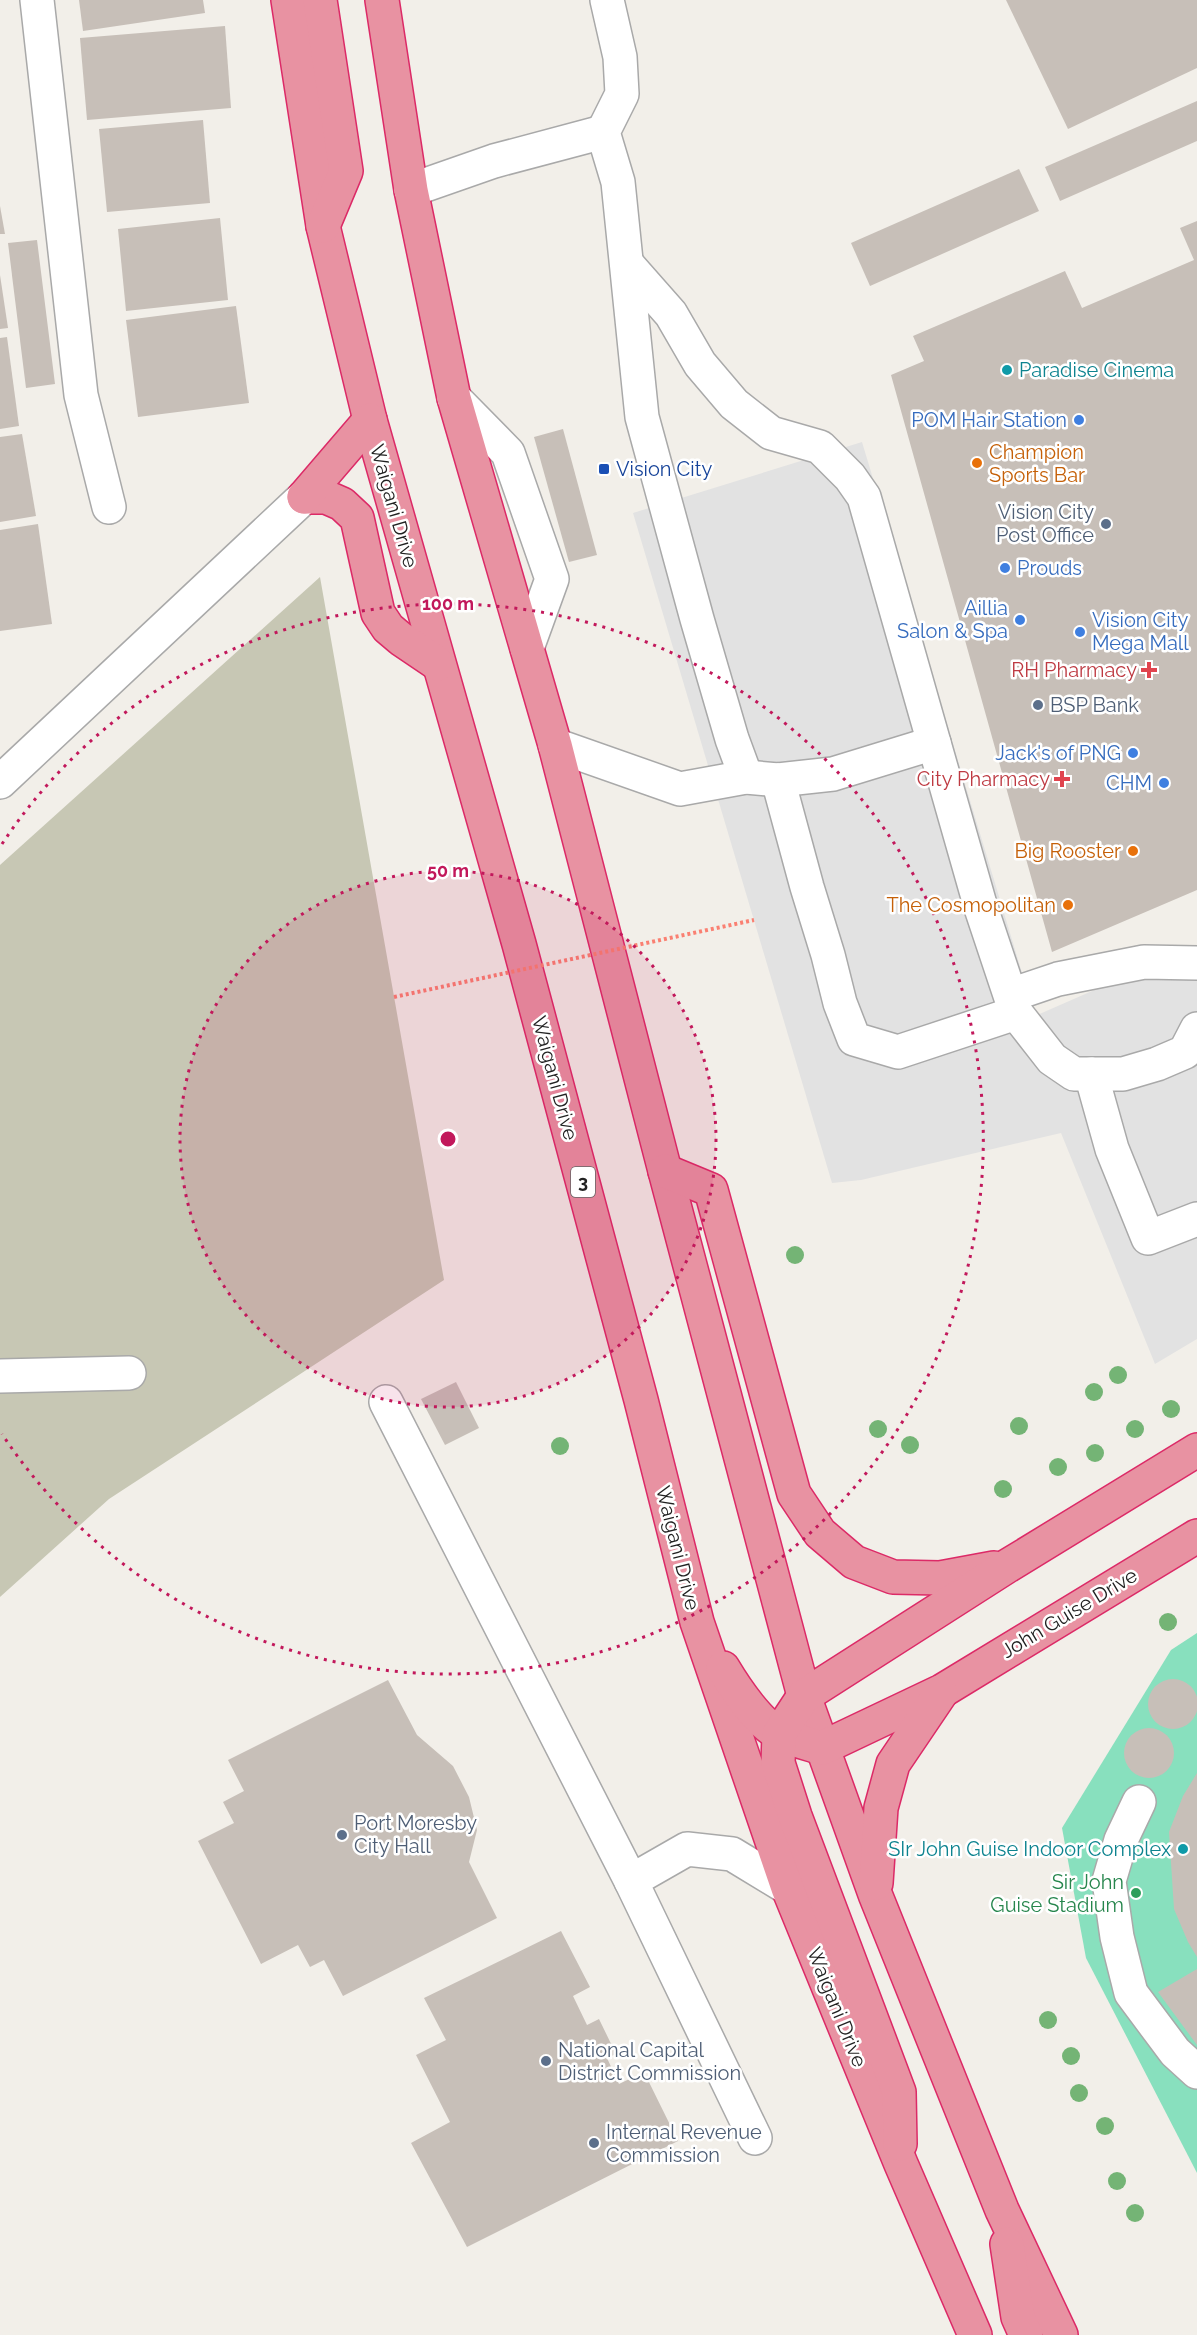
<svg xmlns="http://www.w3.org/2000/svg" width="1197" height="2335" font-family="Raleway,sans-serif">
  <rect width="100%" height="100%" fill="#f2efe9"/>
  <path fill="#c7c7b4" d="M 320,577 L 444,1280 L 109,1499 L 0,1597 L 0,865 Z"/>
  <path fill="#88e0be" d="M 1197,1633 L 1197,2173 L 1086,1958 L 1062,1828 L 1171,1650 Z"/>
  <path fill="#e2e2e2" d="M 862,442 L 1035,1016 L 1197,945 L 1197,1339 L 1155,1364 L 1061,1133 L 861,1180 L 832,1183 L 633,513 Z"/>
  <g fill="#c7bfb8">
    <path d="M 79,0 L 203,0 L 205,13 L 83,31 Z"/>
    <path d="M 1006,0 L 1197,0 L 1197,68 L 1068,129 Z"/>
    <path d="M 225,26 L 231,108 L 87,120 L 80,38 Z"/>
    <path d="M 1197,101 L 1197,141 L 1060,201 L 1045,167 Z"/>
    <path d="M 203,120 L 210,203 L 107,212 L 99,129 Z"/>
    <path d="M 1019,169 L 1039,211 L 870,286 L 851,243 Z"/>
    <path d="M 0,206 L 5,234 L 0,234 Z"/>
    <path d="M 220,218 L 228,300 L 126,311 L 118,229 Z"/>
    <path d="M 1197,221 L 1197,890 L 1052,952 L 891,375 L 924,361 L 913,336 L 1065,271 L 1082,308 L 1194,260 L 1180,228 Z"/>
    <path d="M 37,240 L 55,384 L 26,388 L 8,243 Z"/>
    <path d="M 0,275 L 8,328 L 0,329 Z"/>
    <path d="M 236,306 L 249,403 L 138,417 L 126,320 Z"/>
    <path d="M 7,337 L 19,426 L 0,429 L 0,338 Z"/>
    <path d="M 563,429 L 597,555 L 569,562 L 534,437 Z"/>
    <path d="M 22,434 L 36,516 L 0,522 L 0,437 Z"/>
    <path d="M 38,524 L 52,624 L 0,631 L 0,530 Z"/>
    <path d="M 456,1382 L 479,1428 L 445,1445 L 421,1399 Z"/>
    <circle cx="1173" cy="1704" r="25"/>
    <path d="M 388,1680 L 417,1735 L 453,1766 L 469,1797 L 477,1830 L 469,1862 L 497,1918 L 343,1996 L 324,1960 L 310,1967 L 298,1945 L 261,1964 L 198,1841 L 234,1823 L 223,1802 L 244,1791 L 228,1760 Z"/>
    <circle cx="1149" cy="1753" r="25"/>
    <path d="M 1197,1773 L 1197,1957 L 1188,1942 L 1174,1909 L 1169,1832 L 1183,1796 Z"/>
    <path d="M 561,1931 L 590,1987 L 573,1996 L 587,2025 L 599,2019 L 616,2054 L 607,2058 L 619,2084 L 644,2072 L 678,2141 L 467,2247 L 411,2143 L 450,2122 L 416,2055 L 446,2040 L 424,1998 Z"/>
    <path d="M 1197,1969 L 1197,2045 L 1158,1992 Z"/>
  </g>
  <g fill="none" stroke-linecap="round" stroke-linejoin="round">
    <defs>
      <g id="minor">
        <path d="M 37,0 L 81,395 L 109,507"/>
        <path d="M 607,0 L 620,57 L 622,94 L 603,132 L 618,182 L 642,417 L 697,619 L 732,739 L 746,777"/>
        <path d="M 411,190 L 494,161 L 603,132"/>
        <path d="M 627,264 L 671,314 L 700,364 L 734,404 L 771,433 L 820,447 L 850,477 L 864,497 L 934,743"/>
        <path d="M 454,398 L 508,453 L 552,579 L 527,648"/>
        <path d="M 555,745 L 680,789 L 746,777 L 778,780 L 833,774 L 934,743 L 981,908 L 1016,1013 L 1052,1059 L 1074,1074 L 1123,1074 L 1157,1064 L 1185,1052 L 1197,1029"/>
        <path d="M 778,780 L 807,887 L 828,955 L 840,1003 L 854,1039 L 898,1052 L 1016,1013"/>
        <path d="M 0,782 L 304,497"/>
        <path d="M 1011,995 L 1058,979 L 1144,962 L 1197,963"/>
        <path d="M 1091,1074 L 1112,1149 L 1148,1238 L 1197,1219"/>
        <path d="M 0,1376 L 129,1373"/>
        <path d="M 386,1402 L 631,1881"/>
        <path d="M 1139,1802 L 1121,1840 L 1109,1881 L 1117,1937 L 1131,1993 L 1175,2052 L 1197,2072"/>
        <path d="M 755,2138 L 631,1881 L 687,1849 L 732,1854 L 788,1888"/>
      </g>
      <g id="highway">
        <path d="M 288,0 L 323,226 L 370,420 L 519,944 L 641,1400 L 697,1622 L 788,1888 L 901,2164 L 975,2335"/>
        <path d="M 320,0 L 346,171 L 323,226"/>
        <path d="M 382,0 L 411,190 L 454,398 L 555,745 L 665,1171 L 804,1696 L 875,1894 L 1002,2210 L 1061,2335"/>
        <path d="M 304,497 L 326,497 L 342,504 L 357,518 L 378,613 L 388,628 L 401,639 L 438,664"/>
        <path d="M 304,497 L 370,420"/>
        <path d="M 665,1171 L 711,1190 L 794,1494 L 820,1533 L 854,1562 L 893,1577 L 940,1578 L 994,1568"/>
        <path d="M 723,1668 C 735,1688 760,1726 782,1735 C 794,1740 809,1744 822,1748 L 942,1691 L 1197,1536"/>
        <path d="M 876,1883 L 881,1808 L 893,1764 L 941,1693"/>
        <path d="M 900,2144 L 899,2092 L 795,1816 L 778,1763 L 779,1734 L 804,1696 L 1009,1565 L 1197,1450"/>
        <path d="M 1007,2244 L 1018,2317 L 1026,2335"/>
      </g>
    </defs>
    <use href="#minor" stroke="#a9a9a9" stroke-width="36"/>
    <use href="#highway" stroke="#dc2a67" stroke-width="36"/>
    <use href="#minor" stroke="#fff" stroke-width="33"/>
    <use href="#highway" stroke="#e892a2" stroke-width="33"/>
    <path stroke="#fa8072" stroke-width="4" stroke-dasharray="3 3" stroke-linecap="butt" d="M 394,997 L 754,920"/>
  </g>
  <g fill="#74b475">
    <circle cx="795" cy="1255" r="9"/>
    <circle cx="1118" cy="1375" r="9"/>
    <circle cx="1094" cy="1392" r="9"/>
    <circle cx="1171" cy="1409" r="9"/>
    <circle cx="1019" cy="1426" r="9"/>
    <circle cx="878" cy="1429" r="9"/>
    <circle cx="1135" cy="1429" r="9"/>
    <circle cx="910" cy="1445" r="9"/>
    <circle cx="560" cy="1446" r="9"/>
    <circle cx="1095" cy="1453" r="9"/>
    <circle cx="1058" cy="1467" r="9"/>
    <circle cx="1003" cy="1489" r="9"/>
    <circle cx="1168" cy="1622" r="9"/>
    <circle cx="1048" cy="2020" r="9"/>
    <circle cx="1071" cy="2056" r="9"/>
    <circle cx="1079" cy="2093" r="9"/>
    <circle cx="1105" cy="2126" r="9"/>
    <circle cx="1117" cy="2181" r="9"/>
    <circle cx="1135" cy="2213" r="9"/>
  </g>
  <circle cx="448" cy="1139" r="268" fill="#c2185b" fill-opacity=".12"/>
  <g fill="none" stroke="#c2185b" stroke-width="3" stroke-dasharray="3 6">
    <circle cx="448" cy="1139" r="268"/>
    <path d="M2 844A535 535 0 1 1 2 1434"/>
  </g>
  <g fill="#0f9aa8" stroke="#fff" stroke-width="2">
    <circle cx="1007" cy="370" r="6"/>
    <circle cx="1183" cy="1849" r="6"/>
  </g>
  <g fill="#3f7fe0" stroke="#fff" stroke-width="2">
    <circle cx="1079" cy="420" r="6"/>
    <circle cx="1005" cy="568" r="6"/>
    <circle cx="1020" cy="620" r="6"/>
    <circle cx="1080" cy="632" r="6"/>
    <circle cx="1133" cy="753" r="6"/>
    <circle cx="1164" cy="783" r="6"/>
  </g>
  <g fill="#e8710a" stroke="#fff" stroke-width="2">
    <circle cx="977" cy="463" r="6"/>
    <circle cx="1133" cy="851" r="6"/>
    <circle cx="1068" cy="905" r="6"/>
  </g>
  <rect fill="#1a4fb4" stroke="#fff" stroke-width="2" x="598" y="463" width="12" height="12" rx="3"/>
  <g fill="#5c6f8a" stroke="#fff" stroke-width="2">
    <circle cx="1106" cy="524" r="6"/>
    <circle cx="1038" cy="705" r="6"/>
    <circle cx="342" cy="1835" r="6"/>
    <circle cx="546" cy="2061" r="6"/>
    <circle cx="594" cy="2143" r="6"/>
  </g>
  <g fill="#e0444e" stroke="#fff" stroke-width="2">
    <path d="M1146 661h6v6h6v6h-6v6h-6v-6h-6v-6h6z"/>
    <path d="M1059 770h6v6h6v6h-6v6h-6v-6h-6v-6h6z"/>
  </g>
  <circle fill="#2e9e5b" stroke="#fff" stroke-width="2" cx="1136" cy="1893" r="6"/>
  <g text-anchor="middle" stroke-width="5" stroke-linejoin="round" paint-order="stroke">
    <rect fill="#fff" stroke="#646464" stroke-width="1.5" x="571" y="1167" width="24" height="30" rx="4.5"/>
    <g font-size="18" font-weight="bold" fill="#222">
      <text x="583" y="1188">3</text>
    </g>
    <g font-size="20" fill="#0d838f" stroke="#fff" text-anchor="start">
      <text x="1019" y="377">Paradise Cinema</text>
      <text x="1171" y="1856" text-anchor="end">SIr John Guise Indoor Complex</text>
    </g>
    <g font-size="20" fill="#366cbe" stroke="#fff" text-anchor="end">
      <text x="1067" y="427">POM Hair Station</text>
      <text x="1017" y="575" text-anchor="start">Prouds</text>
      <text x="1008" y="615">Aillia<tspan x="1008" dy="23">Salon &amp; Spa</tspan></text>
      <text x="1092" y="627" text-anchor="start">Vision City<tspan x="1092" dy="23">Mega Mall</tspan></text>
      <text x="1121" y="760">Jack's of PNG</text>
      <text x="1152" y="790">CHM</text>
    </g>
    <g font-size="20" fill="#c56008" stroke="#fff" text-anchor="end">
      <text x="989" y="459" text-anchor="start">Champion<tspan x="989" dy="23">Sports Bar</tspan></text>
      <text x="1121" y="858">Big Rooster</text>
      <text x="1056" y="912">The Cosmopolitan</text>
    </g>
    <g font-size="20" fill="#164399" stroke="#fff" text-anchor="start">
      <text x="616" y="476">Vision City</text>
    </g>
    <g font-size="20" fill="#222" stroke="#fff">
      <text transform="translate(394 506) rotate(74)" y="7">Waigani Drive</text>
      <text transform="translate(555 1078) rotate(75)" y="7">Waigani Drive</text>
      <text transform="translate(678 1548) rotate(76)" y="7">Waigani Drive</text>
      <text transform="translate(1069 1613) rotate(-31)" y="7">John Guise Drive</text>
      <text transform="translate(837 2007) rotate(68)" y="7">Waigani Drive</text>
    </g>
    <g font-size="20" fill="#4e5e75" stroke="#fff" text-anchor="start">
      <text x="1094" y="519" text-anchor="end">Vision City<tspan x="1094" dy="23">Post Office</tspan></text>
      <text x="1050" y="712">BSP Bank</text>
      <text x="354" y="1830">Port Moresby<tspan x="354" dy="23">City Hall</tspan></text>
      <text x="558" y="2057">National Capital<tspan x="558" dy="23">District Commission</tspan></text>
      <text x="606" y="2139">Internal Revenue<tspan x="606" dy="23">Commission</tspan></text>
    </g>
    <g font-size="20" fill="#be3a42" stroke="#fff" text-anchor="end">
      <text x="1137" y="677">RH Pharmacy</text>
      <text x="1050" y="786">City Pharmacy</text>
    </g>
    <g font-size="20" fill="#27864d" stroke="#fff" text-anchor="end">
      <text x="1124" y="1889">Sir John<tspan x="1124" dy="23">Guise Stadium</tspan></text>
    </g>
  </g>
  <circle cx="448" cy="1139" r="9" fill="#c2185b" stroke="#fff" stroke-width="3"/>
  <g font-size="18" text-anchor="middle" font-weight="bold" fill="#c2185b" stroke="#fff" stroke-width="5" stroke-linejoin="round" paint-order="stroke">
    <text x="448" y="610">100 m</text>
    <text x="448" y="877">50 m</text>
  </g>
</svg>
